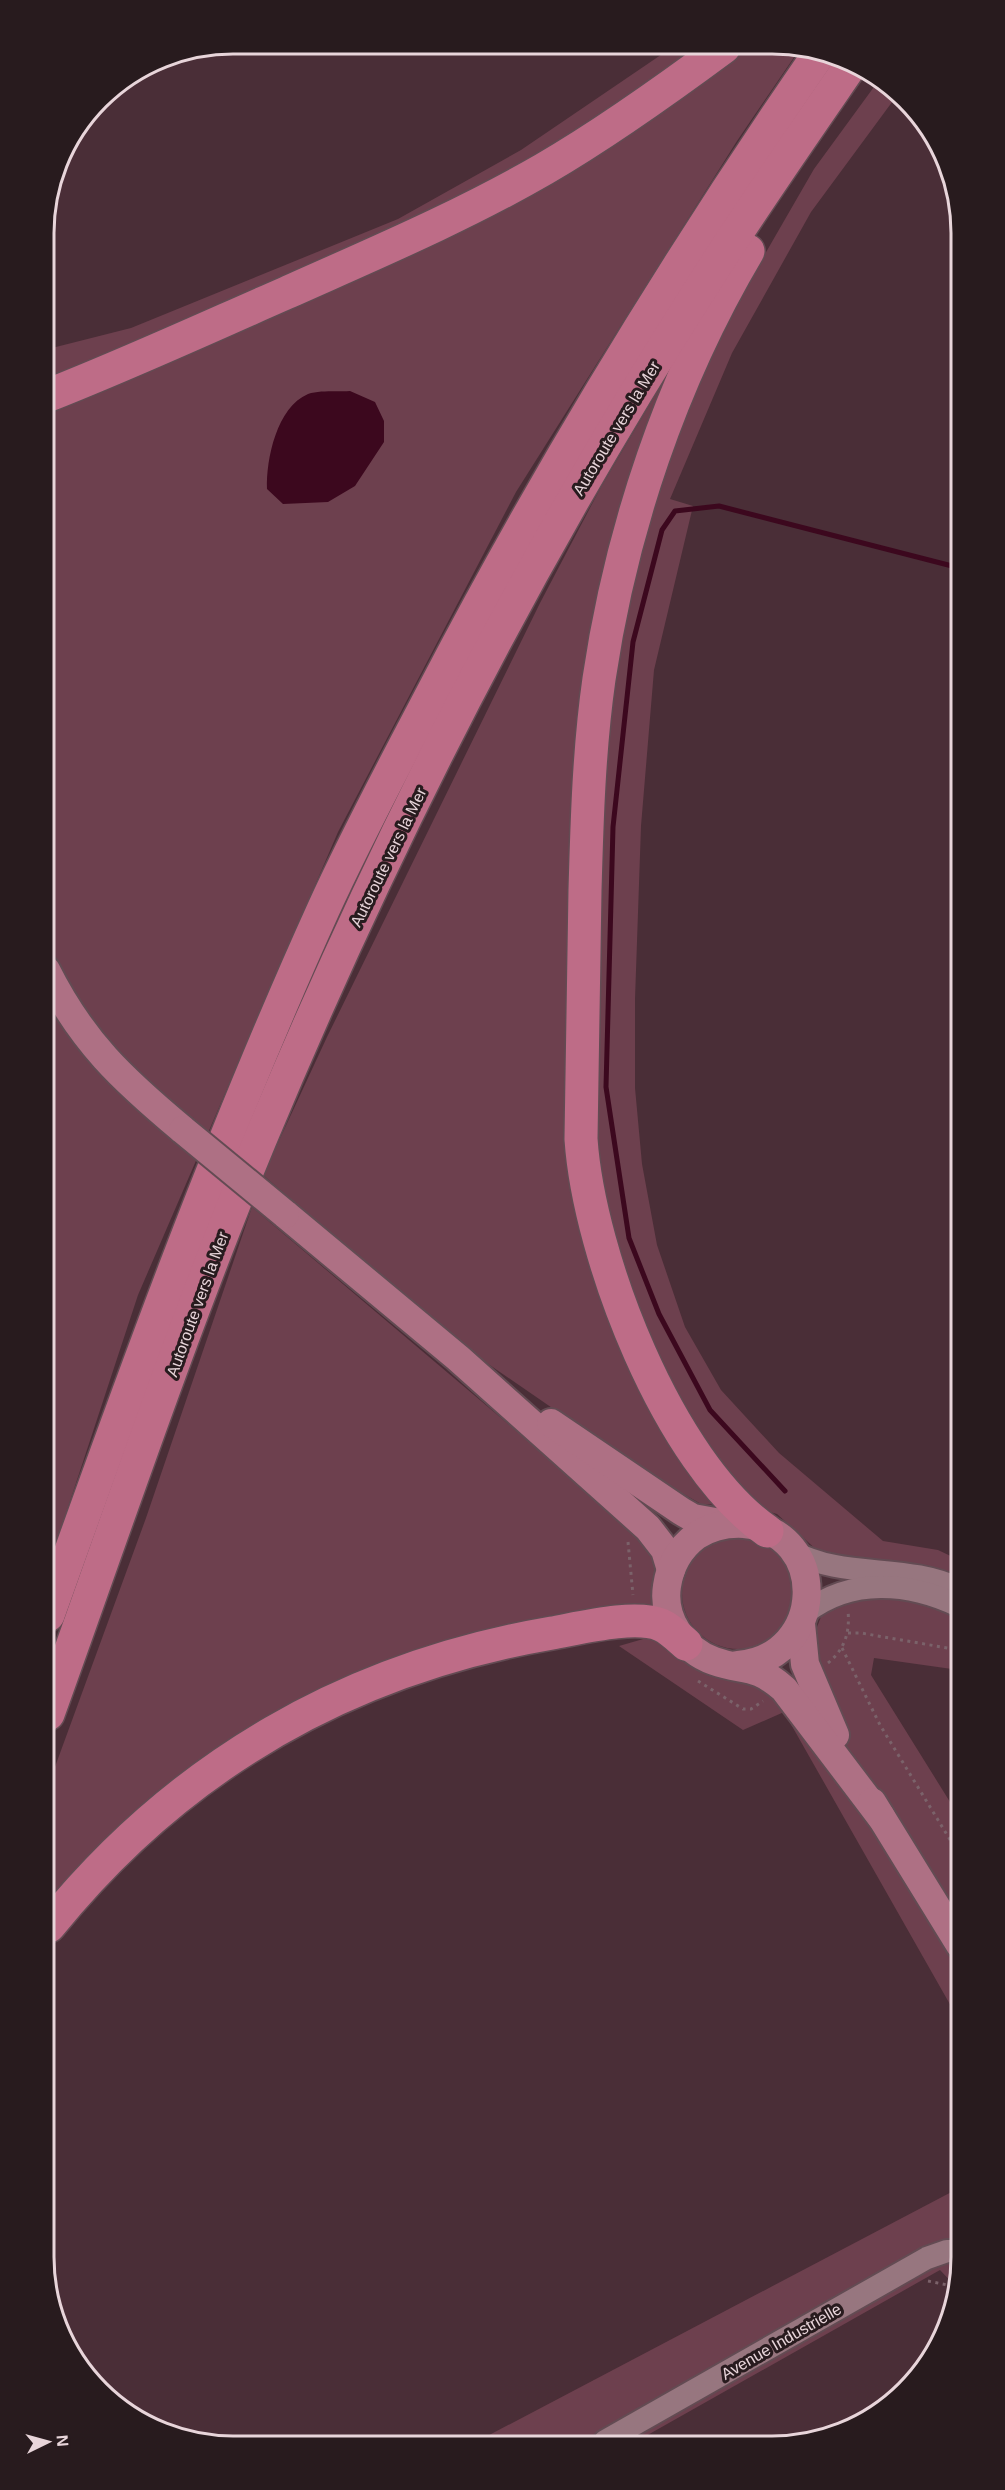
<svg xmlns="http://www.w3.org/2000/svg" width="1005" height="2490" font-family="Helvetica,sans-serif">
  <rect width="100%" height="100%" fill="#4a2e37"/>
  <g fill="#6d404e">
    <path d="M 674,46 L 801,47 L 737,141 L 516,492 L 338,832 L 138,1295 L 48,1568 L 44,350 L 131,328 L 398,219 L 521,150 Z"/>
    <path d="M 879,80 L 898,94 L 811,212 L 732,353 L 670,499 L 693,506 L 654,670 L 641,826 L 635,999 L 635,1088 L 642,1164 L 657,1245 L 685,1327 L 721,1390 L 779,1453 L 883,1541 L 938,1550 L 959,1560 L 959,1670 L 874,1658 L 871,1675 L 960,1818 L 960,2022 L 784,1712 L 743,1730 L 619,1646 L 657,1635 L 774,1689 L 815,1666 L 811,1643 L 822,1614 L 859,1599 L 864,1561 L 819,1552 L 777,1514 L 749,1506 L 701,1504 L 642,1470 L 452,1339 L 263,1175 L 327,1037 L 540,603 L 601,487 L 693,331 L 720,332 L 814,169 Z"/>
    <path d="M 252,1207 L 638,1534 L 655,1553 L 655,1610 L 497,1631 L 356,1672 L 184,1775 L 49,1903 L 48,1786 L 146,1518 Z"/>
    <circle cx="738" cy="1593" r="56"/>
    <path d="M 961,2187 L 961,2269 L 957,2288 L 940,2270 L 637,2441 L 476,2442 Z"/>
  </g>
  <path fill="#3c081e" d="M 350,391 L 375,402 L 384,421 L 384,442 L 355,486 L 328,502 L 283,504 L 267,489 C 266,459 277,407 308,394 C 320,390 337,392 350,391 Z"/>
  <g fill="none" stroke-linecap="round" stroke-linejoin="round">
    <path stroke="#3c081e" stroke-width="5" d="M 785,1491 L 710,1410 L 659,1314 L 629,1238 L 606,1087 L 613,827 L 633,642 L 662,530 L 675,511 L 719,506 L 956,567"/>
    <defs>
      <g id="minor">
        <path d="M 792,1551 C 844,1580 906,1563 959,1589"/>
        <path d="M 805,1613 C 851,1577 909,1582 959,1606"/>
        <path d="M 605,2441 L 927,2258 L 947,2251 L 961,2251"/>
      </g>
      <g id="major">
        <path d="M 46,970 C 82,1042 122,1079 183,1130"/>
        <path d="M 285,1214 L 458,1358 L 648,1528 L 665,1550 L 671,1570"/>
        <path d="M 551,1423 L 681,1511 L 693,1518 L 726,1524"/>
        <path d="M 801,1624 L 805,1664 L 835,1735"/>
        <path d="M 738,1665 C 827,1657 830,1532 744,1524 C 727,1523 710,1527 696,1536 C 680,1548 670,1566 667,1586 C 662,1618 683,1650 714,1661 C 745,1672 754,1663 784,1689 L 881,1817"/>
        <path d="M 872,1802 L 960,1945"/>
      </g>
      <g id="highway">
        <path d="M 748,251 C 671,381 621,530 599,679 C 589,749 587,819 585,890 C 583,973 582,1056 581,1139 C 589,1256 668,1462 767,1531"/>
        <path d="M 44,397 C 126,365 206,328 286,293 C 373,254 461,217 544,169 C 606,133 666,90 724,47"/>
        <path d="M 48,1615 C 133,1377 219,1140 323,910 C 357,835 396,763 434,690 C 549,469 679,257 821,51"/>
        <path d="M 48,1714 C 117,1522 182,1328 260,1140 C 383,844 530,556 703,285 C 751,209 802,136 853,62"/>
        <path d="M 49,1926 C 179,1765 349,1668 552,1633 C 580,1628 635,1614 661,1625 C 670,1629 678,1637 686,1644"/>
      </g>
    </defs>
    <use href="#minor" stroke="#634b53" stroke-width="26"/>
    <use href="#major" stroke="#634b53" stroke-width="32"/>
    <use href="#highway" stroke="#634b53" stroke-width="36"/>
    <g stroke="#7b626a" stroke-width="3" stroke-dasharray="3 4.5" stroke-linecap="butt">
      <path d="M 628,1542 L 633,1595"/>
      <path d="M 848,1633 L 861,1633 L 959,1650"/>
      <path d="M 842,1648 L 880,1725 L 960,1856"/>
      <path d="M 828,1663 C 845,1649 850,1632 848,1611"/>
      <path d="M 698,1681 L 743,1709 L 751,1709 L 763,1701"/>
      <path d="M 928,2281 L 957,2287"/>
    </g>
    <use href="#minor" stroke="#97767f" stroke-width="22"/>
    <use href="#major" stroke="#ae7084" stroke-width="28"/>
    <use href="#highway" stroke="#be6c87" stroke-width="33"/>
    <defs>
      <path id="major-bridge" d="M 183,1130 L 285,1214"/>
    </defs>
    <use href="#major-bridge" stroke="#634b53" stroke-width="32" stroke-linecap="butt"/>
    <use href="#major-bridge" stroke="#ae7084" stroke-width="28"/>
  </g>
  <g text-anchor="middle" stroke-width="6" stroke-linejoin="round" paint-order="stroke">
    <g font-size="16" fill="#e8d5da" stroke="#281b1e">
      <text transform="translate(616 428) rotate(-59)" y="6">Autoroute vers la Mer</text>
      <text transform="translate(388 857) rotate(-64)" y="6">Autoroute vers la Mer</text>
      <text transform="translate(197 1304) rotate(-70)" y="6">Autoroute vers la Mer</text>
      <text transform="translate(781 2341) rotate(-30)" y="6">Avenue Industrielle</text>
    </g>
  </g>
  <path d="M0 0H1005V2490H0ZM233 54H772A179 179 0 0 1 951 233V2257A179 179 0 0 1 772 2436H233A179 179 0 0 1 54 2257V233A179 179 0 0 1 233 54Z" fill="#281b1e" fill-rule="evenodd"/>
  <path fill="none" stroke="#e8d5da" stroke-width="3" d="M233 54H772A179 179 0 0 1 951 233V2257A179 179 0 0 1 772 2436H233A179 179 0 0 1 54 2257V233A179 179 0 0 1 233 54Z"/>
  <g transform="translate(48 2442) rotate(85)" stroke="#281b1e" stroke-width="4.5" paint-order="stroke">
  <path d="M0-4.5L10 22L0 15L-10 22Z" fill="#e8d5da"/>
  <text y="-9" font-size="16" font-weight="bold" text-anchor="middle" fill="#e8d5da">N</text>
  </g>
</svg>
